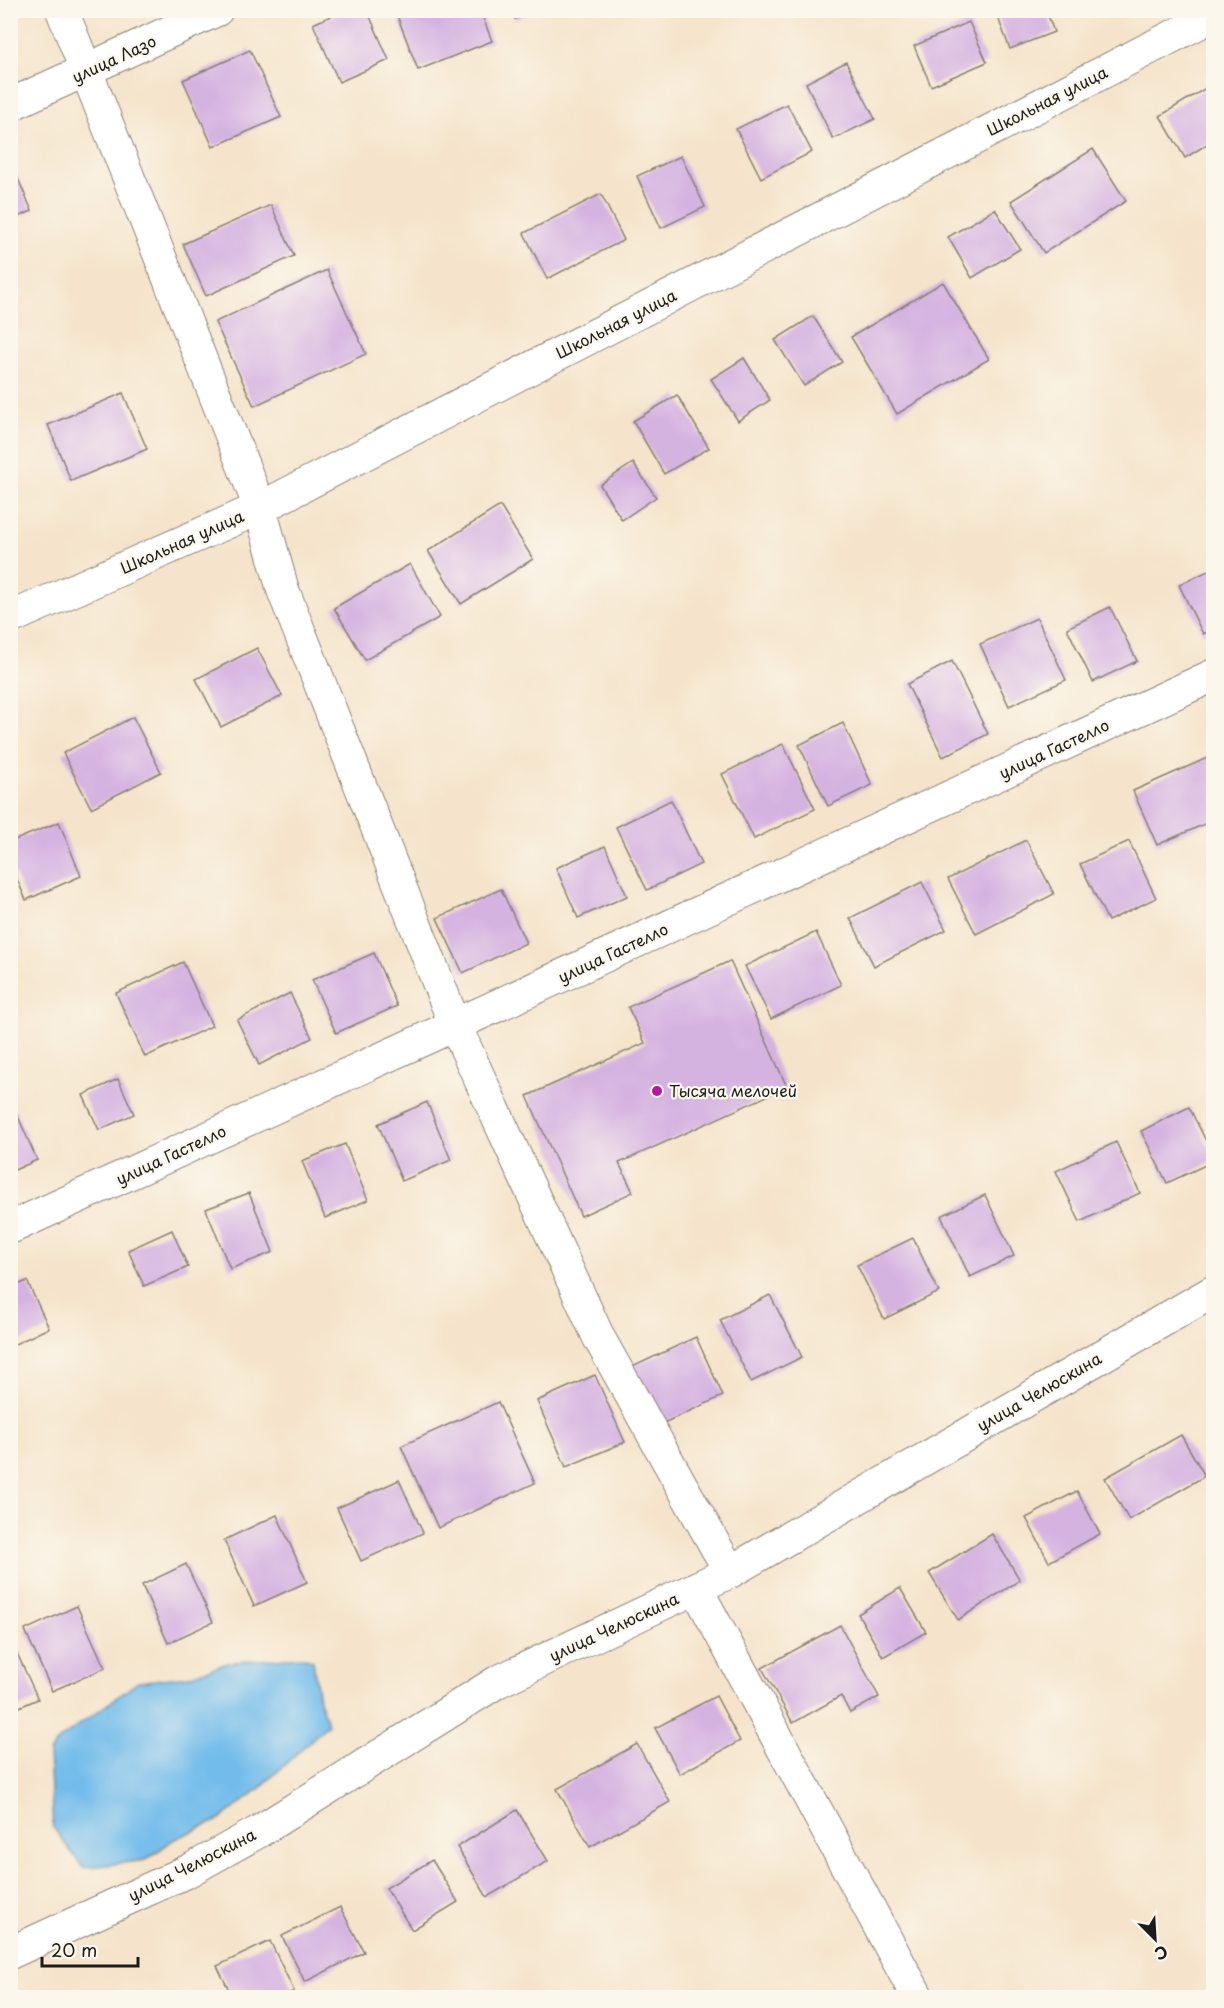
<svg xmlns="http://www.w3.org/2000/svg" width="1224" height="2008" font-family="'Playpen Sans',sans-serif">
  <rect width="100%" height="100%" fill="#fbf7ec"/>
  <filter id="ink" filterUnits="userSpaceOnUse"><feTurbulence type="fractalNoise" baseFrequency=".0167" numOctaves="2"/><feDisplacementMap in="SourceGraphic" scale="12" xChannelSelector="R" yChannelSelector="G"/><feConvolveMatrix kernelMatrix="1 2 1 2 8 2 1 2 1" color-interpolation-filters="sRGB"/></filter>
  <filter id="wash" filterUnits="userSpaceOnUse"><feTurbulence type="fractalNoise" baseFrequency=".008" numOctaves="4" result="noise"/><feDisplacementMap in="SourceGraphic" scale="24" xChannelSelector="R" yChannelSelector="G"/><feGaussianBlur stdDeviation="1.35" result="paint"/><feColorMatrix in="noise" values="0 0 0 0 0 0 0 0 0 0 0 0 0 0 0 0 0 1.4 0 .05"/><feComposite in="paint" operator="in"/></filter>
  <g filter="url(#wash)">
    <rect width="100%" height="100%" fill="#f5e4cb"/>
    <path fill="#72bceb" stroke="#476c84" stroke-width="1.5" d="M 304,1657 L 313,1661 L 319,1700 L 328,1724 L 259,1789 L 221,1819 L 173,1840 L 146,1860 L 83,1868 L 53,1827 L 49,1753 L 60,1739 L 138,1682 L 188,1676 L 231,1662 Z"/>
    <g id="blocks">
      <g fill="#d5b3e1">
        <path d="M 344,10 L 367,10 L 389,60 L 339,82 L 313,24 Z"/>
        <path d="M 395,10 L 480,10 L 492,41 L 418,70 Z"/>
        <path d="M 511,10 L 536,10 L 536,11 L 515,19 Z"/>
        <path d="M 995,10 L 1046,10 L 1054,32 L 1010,49 Z"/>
        <path d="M 969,22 L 987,62 L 931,86 L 914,46 Z"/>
        <path d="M 250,50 L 281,117 L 213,147 L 183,80 Z"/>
        <path d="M 846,62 L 875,119 L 833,139 L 806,83 Z"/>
        <path d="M 1214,83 L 1214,140 L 1185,158 L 1160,116 Z"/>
        <path d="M 787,104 L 812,152 L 761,178 L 736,129 Z"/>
        <path d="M 1093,149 L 1126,201 L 1044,253 L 1011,201 Z"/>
        <path d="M 681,156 L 705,207 L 661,228 L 637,176 Z"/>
        <path d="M 10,160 L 32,211 L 10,220 Z"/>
        <path d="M 601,194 L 624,240 L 547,279 L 524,233 Z"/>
        <path d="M 271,205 L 294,256 L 206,296 L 183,244 Z"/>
        <path d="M 995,209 L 1020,249 L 972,278 L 948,237 Z"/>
        <path d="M 327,270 L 366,354 L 254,406 L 215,322 Z"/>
        <path d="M 943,282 L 989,359 L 897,414 L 851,337 Z"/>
        <path d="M 813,316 L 842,362 L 804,386 L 775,340 Z"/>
        <path d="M 744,358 L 770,400 L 738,421 L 711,379 Z"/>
        <path d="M 123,393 L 147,449 L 71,481 L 48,425 Z"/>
        <path d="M 677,395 L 709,448 L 664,474 L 633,421 Z"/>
        <path d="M 633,463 L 656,497 L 622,520 L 600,485 Z"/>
        <path d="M 500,506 L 533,559 L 461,604 L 428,551 Z"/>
        <path d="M 410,564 L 440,617 L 365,660 L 334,608 Z"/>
        <path d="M 1214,568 L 1214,629 L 1203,634 L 1179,585 Z"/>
        <path d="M 1110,607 L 1137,661 L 1093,682 L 1067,628 Z"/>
        <path d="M 1037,618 L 1066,680 L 1009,706 L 980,644 Z"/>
        <path d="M 257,648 L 282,696 L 221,727 L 196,679 Z"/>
        <path d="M 952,661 L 988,734 L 943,757 L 907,684 Z"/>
        <path d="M 133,717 L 161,772 L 91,808 L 63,753 Z"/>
        <path d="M 843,723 L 872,785 L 828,806 L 799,745 Z"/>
        <path d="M 783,744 L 815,809 L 754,839 L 722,774 Z"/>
        <path d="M 1214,755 L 1214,820 L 1157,845 L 1133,791 Z"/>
        <path d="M 671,800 L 701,864 L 647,890 L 616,827 Z"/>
        <path d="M 59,822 L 81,876 L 26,900 L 10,863 L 10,842 Z"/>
        <path d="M 1026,840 L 1054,894 L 976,934 L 948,879 Z"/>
        <path d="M 1129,841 L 1156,898 L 1108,921 L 1080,864 Z"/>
        <path d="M 605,846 L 627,896 L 578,918 L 556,868 Z"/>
        <path d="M 922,882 L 946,930 L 874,966 L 850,918 Z"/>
        <path d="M 501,889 L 526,943 L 463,973 L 437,918 Z"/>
        <path d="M 816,932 L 841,985 L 771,1019 L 745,966 Z"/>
        <path d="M 374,953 L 397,1006 L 336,1033 L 312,980 Z"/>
        <path d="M 730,961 L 787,1087 L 619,1163 L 633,1192 L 581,1216 L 527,1096 L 645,1043 L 628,1007 Z"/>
        <path d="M 183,962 L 212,1026 L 145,1057 L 116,993 Z"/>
        <path d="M 290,993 L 312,1038 L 259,1065 L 237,1020 Z"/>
        <path d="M 118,1079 L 134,1114 L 99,1130 L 83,1095 Z"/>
        <path d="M 427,1102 L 451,1160 L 402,1181 L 378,1124 Z"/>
        <path d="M 13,1105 L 37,1160 L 10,1172 L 10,1106 Z"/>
        <path d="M 1189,1107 L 1214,1157 L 1214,1161 L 1167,1183 L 1141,1131 Z"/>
        <path d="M 1116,1142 L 1140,1193 L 1080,1222 L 1056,1171 Z"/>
        <path d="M 345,1144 L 368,1200 L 325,1218 L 302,1161 Z"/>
        <path d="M 249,1193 L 273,1252 L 230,1269 L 206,1209 Z"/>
        <path d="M 985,1195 L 1014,1256 L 970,1277 L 941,1216 Z"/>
        <path d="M 172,1230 L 188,1267 L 144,1286 L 128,1250 Z"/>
        <path d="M 913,1238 L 939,1292 L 884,1319 L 857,1265 Z"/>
        <path d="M 27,1281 L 49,1328 L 13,1345 L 10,1340 L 10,1288 Z"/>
        <path d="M 770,1295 L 802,1357 L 751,1382 L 720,1320 Z"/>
        <path d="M 696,1337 L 723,1396 L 657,1426 L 630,1368 Z"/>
        <path d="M 595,1375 L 625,1442 L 566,1467 L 537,1401 Z"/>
        <path d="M 498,1402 L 535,1483 L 438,1528 L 401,1446 Z"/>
        <path d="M 1181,1435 L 1205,1476 L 1129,1520 L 1105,1478 Z"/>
        <path d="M 399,1480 L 423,1533 L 361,1561 L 337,1508 Z"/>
        <path d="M 1077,1491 L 1100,1534 L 1049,1562 L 1026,1518 Z"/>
        <path d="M 277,1515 L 307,1582 L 254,1606 L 224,1540 Z"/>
        <path d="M 992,1534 L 1020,1580 L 958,1620 L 929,1573 Z"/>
        <path d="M 186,1564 L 213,1622 L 168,1643 L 142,1585 Z"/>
        <path d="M 900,1588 L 926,1632 L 883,1657 L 858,1614 Z"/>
        <path d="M 77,1606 L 105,1668 L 52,1691 L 25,1630 Z"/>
        <path d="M 840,1625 L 879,1697 L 850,1713 L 841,1696 L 793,1723 L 762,1668 Z"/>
        <path d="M 10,1638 L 38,1699 L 10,1711 Z"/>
        <path d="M 716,1696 L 740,1741 L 680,1774 L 655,1728 Z"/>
        <path d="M 637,1744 L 670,1802 L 590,1847 L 557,1789 Z"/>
        <path d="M 517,1810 L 548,1861 L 487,1897 L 457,1847 Z"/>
        <path d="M 432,1860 L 458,1902 L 412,1930 L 386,1888 Z"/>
        <path d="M 340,1907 L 364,1952 L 305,1982 L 282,1936 Z"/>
        <path d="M 270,1941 L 294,1991 L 281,1998 L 233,1998 L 217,1966 Z"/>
      </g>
    </g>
  </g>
  <g filter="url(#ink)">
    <use href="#blocks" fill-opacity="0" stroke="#888074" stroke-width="1.5"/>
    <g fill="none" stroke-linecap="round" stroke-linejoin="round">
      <defs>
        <g id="minor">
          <path d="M 62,10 L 260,508 L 283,590 L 455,1025 L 599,1338 L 730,1572"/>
          <path d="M 10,105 L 217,10"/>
          <path d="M 10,618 L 260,508 L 1214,15"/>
          <path d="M 10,1228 L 455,1025 L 1214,675"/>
          <path d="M 696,1588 L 918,1998"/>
          <path d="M 10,1953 L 188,1871 L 258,1832 L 497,1682 L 730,1572 L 1214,1291"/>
        </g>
      </defs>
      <use href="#minor" stroke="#888074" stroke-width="34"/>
      <use href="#minor" stroke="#fff" stroke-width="32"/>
    </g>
  </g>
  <circle fill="#b5179e" stroke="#fbf7ec" stroke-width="2" cx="657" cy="1091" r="6"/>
  <g text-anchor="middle" stroke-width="4.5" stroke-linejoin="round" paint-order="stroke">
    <g font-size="16" fill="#1c1c1c" stroke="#fbf7ec">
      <text transform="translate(114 59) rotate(-25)" y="6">улица Лазо</text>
      <text transform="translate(1047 101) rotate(-27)" y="6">Школьная улица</text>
      <text transform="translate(616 324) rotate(-27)" y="6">Школьная улица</text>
      <text transform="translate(182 542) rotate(-24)" y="6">Школьная улица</text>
      <text transform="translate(1054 749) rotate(-25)" y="6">улица Гастелло</text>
      <text transform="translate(613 953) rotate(-25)" y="6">улица Гастелло</text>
      <text transform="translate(171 1155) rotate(-25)" y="6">улица Гастелло</text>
      <text transform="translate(1039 1392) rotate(-30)" y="6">улица Челюскина</text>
      <text transform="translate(614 1627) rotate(-25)" y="6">улица Челюскина</text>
      <text transform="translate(192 1865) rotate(-27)" y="6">улица Челюскина</text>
    </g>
    <g font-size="16" fill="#1c1c1c" stroke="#fbf7ec" text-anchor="start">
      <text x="669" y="1097">Тысяча мелочей</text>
    </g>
  </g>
  <rect width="1224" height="2008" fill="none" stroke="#fbf7ec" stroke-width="36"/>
  <g transform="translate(1155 1939) rotate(156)" stroke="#fbf7ec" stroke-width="4.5" paint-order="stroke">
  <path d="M0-4.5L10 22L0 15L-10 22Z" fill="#1c1c1c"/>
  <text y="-9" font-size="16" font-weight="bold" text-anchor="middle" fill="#1c1c1c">С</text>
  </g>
  <path d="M42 1957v9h96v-9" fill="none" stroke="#1c1c1c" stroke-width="3"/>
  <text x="51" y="1957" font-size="18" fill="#1c1c1c" stroke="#fbf7ec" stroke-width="4.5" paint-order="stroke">20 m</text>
</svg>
